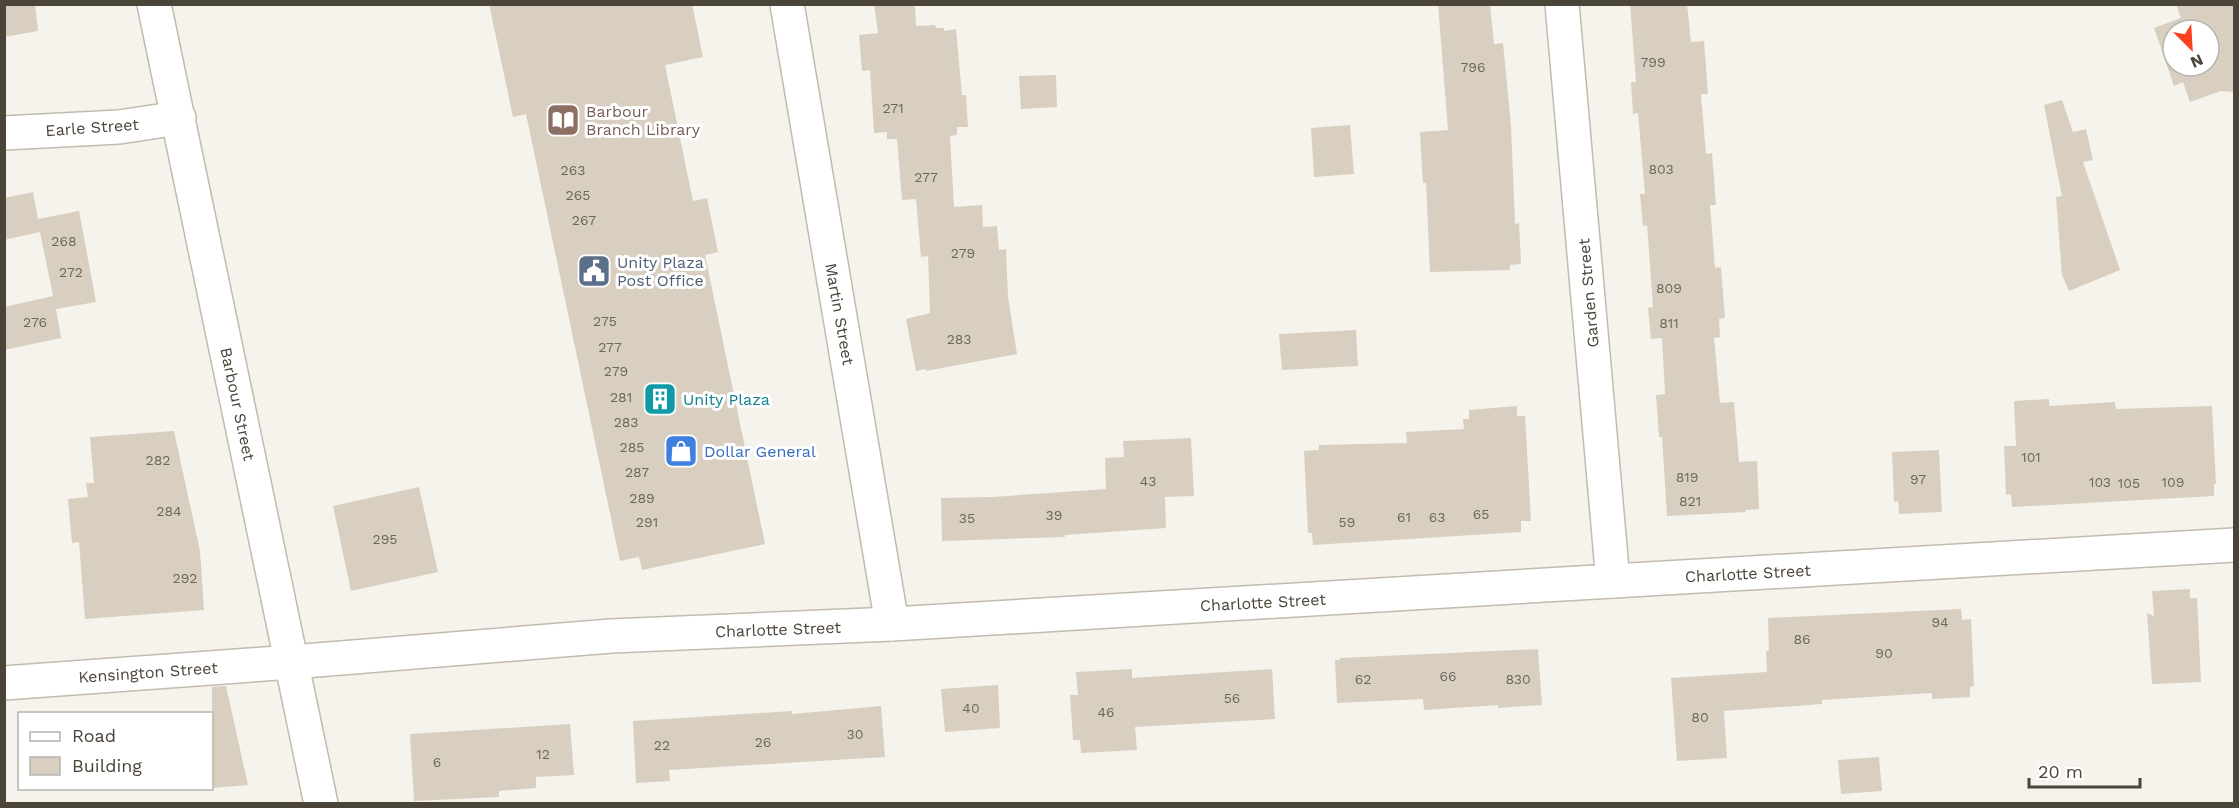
<svg xmlns="http://www.w3.org/2000/svg" width="2239" height="808" font-family="'Work Sans',sans-serif">
  <rect width="100%" height="100%" fill="#f6f3ec"/>
  <g fill="#d8cfc1" fill-rule="evenodd">
    <path d="M 4,4 L 35,4 L 38,31 L 4,37 Z"/>
    <path d="M 489,4 L 692,4 L 703,57 L 665,65 L 693,201 L 707,198 L 718,252 L 705,255 L 765,544 L 642,570 L 639,557 L 620,561 L 526,114 L 513,117 Z"/>
    <path d="M 874,4 L 915,4 L 916,26 L 935,25 L 936,28 L 944,28 L 944,31 L 956,29 L 962,95 L 966,95 L 968,127 L 957,127 L 957,135 L 950,136 L 954,207 L 982,205 L 983,227 L 997,226 L 999,250 L 1006,249 L 1008,297 L 1017,354 L 926,371 L 926,369 L 916,371 L 906,319 L 930,313 L 928,256 L 921,257 L 916,199 L 902,200 L 897,139 L 887,139 L 887,132 L 874,133 L 870,70 L 862,71 L 859,35 L 878,33 Z"/>
    <path d="M 1438,4 L 1490,4 L 1494,44 L 1503,43 L 1511,126 L 1515,224 L 1519,223 L 1521,264 L 1510,265 L 1510,270 L 1430,272 L 1426,183 L 1423,183 L 1422,171 L 1420,132 L 1448,130 Z"/>
    <path d="M 1630,4 L 1687,4 L 1691,42 L 1704,41 L 1708,94 L 1701,94 L 1706,154 L 1712,153 L 1716,205 L 1710,205 L 1715,268 L 1721,267 L 1725,318 L 1719,319 L 1720,337 L 1714,338 L 1720,403 L 1734,402 L 1739,462 L 1757,461 L 1759,509 L 1745,510 L 1746,512 L 1667,516 L 1662,437 L 1659,437 L 1656,395 L 1665,394 L 1662,338 L 1651,339 L 1648,308 L 1653,307 L 1647,225 L 1643,226 L 1640,194 L 1645,194 L 1638,113 L 1633,114 L 1631,82 L 1636,82 Z"/>
    <path d="M 2176,4 L 2235,4 L 2235,92 L 2221,91 L 2190,102 L 2183,82 L 2174,86 L 2154,28 L 2181,18 ZM 2173,30 L 2209,30 L 2209,66 L 2173,66 Z"/>
    <path d="M 1056,75 L 1057,107 L 1021,109 L 1019,76 Z"/>
    <path d="M 2062,100 L 2073,132 L 2086,129 L 2093,160 L 2083,162 L 2120,270 L 2069,291 L 2062,275 L 2056,197 L 2062,196 L 2044,105 Z"/>
    <path d="M 1350,125 L 1354,174 L 1314,177 L 1311,128 Z"/>
    <path d="M 33,192 L 38,219 L 79,211 L 96,302 L 56,309 L 61,338 L 4,350 L 4,307 L 53,296 L 40,232 L 4,240 L 4,198 Z"/>
    <path d="M 1356,330 L 1358,366 L 1282,370 L 1279,334 Z"/>
    <path d="M 2049,399 L 2049,406 L 2115,402 L 2116,409 L 2212,406 L 2216,484 L 2214,484 L 2214,496 L 2012,507 L 2011,494 L 2006,495 L 2004,446 L 2016,446 L 2014,401 Z"/>
    <path d="M 1517,406 L 1517,416 L 1525,416 L 1531,521 L 1521,521 L 1521,532 L 1313,545 L 1312,533 L 1308,533 L 1304,451 L 1319,450 L 1319,445 L 1407,443 L 1406,432 L 1464,429 L 1463,419 L 1469,419 L 1469,410 Z"/>
    <path d="M 174,431 L 200,551 L 204,610 L 85,619 L 79,542 L 72,543 L 68,499 L 88,497 L 86,483 L 94,483 L 90,437 Z"/>
    <path d="M 1191,438 L 1194,496 L 1165,497 L 1166,528 L 1065,535 L 1065,537 L 942,541 L 941,498 L 992,497 L 1106,489 L 1105,458 L 1124,457 L 1123,441 Z"/>
    <path d="M 1939,450 L 1942,512 L 1899,514 L 1898,501 L 1894,502 L 1892,452 Z"/>
    <path d="M 419,487 L 438,572 L 351,591 L 333,506 Z"/>
    <path d="M 2190,589 L 2190,598 L 2197,598 L 2201,682 L 2152,684 L 2147,613 L 2154,616 L 2152,591 Z"/>
    <path d="M 1961,609 L 1962,620 L 1971,619 L 1974,686 L 1970,687 L 1970,697 L 1932,699 L 1932,693 L 1822,700 L 1822,704 L 1724,711 L 1727,758 L 1677,761 L 1671,678 L 1767,672 L 1766,651 L 1769,651 L 1768,618 Z"/>
    <path d="M 1538,649 L 1542,705 L 1498,708 L 1498,705 L 1424,710 L 1423,699 L 1337,703 L 1335,660 L 1340,660 L 1340,658 Z"/>
    <path d="M 1132,669 L 1132,678 L 1272,669 L 1275,719 L 1135,727 L 1137,750 L 1081,753 L 1080,740 L 1073,740 L 1070,695 L 1078,695 L 1076,672 Z"/>
    <path d="M 998,685 L 1000,728 L 945,732 L 941,689 Z"/>
    <path d="M 226,686 L 248,785 L 212,788 L 212,687 Z"/>
    <path d="M 881,706 L 885,757 L 669,770 L 670,781 L 636,783 L 633,721 L 792,711 L 792,714 Z"/>
    <path d="M 570,724 L 574,775 L 536,777 L 536,788 L 499,791 L 499,797 L 414,801 L 410,734 Z"/>
    <path d="M 1879,757 L 1882,791 L 1841,794 L 1838,760 Z"/>
  </g>
  <g fill="none" stroke-linecap="round" stroke-linejoin="round">
    <defs>
      <g id="minor">
        <path d="M 787,4 L 892,624"/>
        <path d="M 4,133 L 119,127 L 179,118"/>
        <path d="M 1613,581 L 2234,545"/>
        <path d="M 4,683 L 292,662"/>
      </g>
      <g id="tertiary">
        <path d="M 154,4 L 321,804"/>
        <path d="M 292,662 L 611,636 L 892,624 L 1613,581 L 1562,4"/>
      </g>
    </defs>
    <use href="#minor" stroke="#c2bbae" stroke-width="36"/>
    <use href="#tertiary" stroke="#c2bbae" stroke-width="36"/>
    <use href="#minor" stroke="#fff" stroke-width="33"/>
    <use href="#tertiary" stroke="#fff" stroke-width="33"/>
  </g>
  <defs>
    <symbol id="library-square" viewBox="-11 -11 22 22"><rect x="-9" y="-9" width="18" height="18" rx="4" fill="#8d6e63" stroke="#fff"/><path d="M-6-4Q-3-5.5-.7-3.5V5Q-3 3-6 4ZM6-4Q3-5.5 .7-3.5V5Q3 3 6 4Z" fill="#fff"/></symbol>
    <symbol id="civic-square" viewBox="-11 -11 22 22"><rect x="-9" y="-9" width="18" height="18" rx="4" fill="#5c6f8a" stroke="#fff"/><path d="M-.6-6.5H3V-4.5H.6V-3L4-1V1h2V6H-6V1h2V-1L-.6-3ZM-1.2 2.5V6h2.4V2.5Z" fill="#fff"/></symbol>
    <symbol id="building-square" viewBox="-11 -11 22 22"><rect x="-9" y="-9" width="18" height="18" rx="4" fill="#0f9aa8" stroke="#fff"/><path d="M-4-6H4V6H1V3H-1V6H-4ZM-2.5-4.3h1.7v1.8h-1.7ZM.8-4.3h1.7v1.8H.8ZM-2.5-1h1.7V.8h-1.7ZM.8-1h1.7V.8H.8Z" fill="#fff"/></symbol>
    <symbol id="shop-square" viewBox="-11 -11 22 22"><rect x="-9" y="-9" width="18" height="18" rx="4" fill="#3f7fe0" stroke="#fff"/><path d="M-5-2.5h2.3a2.7 3.5 0 0 1 5.4 0H5L5.5 6h-11ZM-1.5-2.5h3a1.5 2.3 0 0 0-3 0Z" fill="#fff"/></symbol>
  </defs>
  <g fill-rule="evenodd">
    <use href="#library-square" x="544" y="101" width="38" height="38"/>
    <use href="#civic-square" x="575" y="252" width="38" height="38"/>
    <use href="#building-square" x="641" y="380" width="38" height="38"/>
    <use href="#shop-square" x="662" y="432" width="38" height="38"/>
  </g>
  <g text-anchor="middle" stroke-width="6" stroke-linejoin="round" paint-order="stroke">
    <g font-size="14" fill="#6e675b">
      <text x="1653" y="67">799</text>
      <text x="1473" y="72">796</text>
      <text x="893" y="113">271</text>
      <text x="1661" y="174">803</text>
      <text x="573" y="175">263</text>
      <text x="926" y="182">277</text>
      <text x="578" y="200">265</text>
      <text x="584" y="225">267</text>
      <text x="64" y="246">268</text>
      <text x="963" y="258">279</text>
      <text x="71" y="277">272</text>
      <text x="1669" y="293">809</text>
      <text x="605" y="326">275</text>
      <text x="35" y="327">276</text>
      <text x="1669" y="328">811</text>
      <text x="959" y="344">283</text>
      <text x="610" y="352">277</text>
      <text x="616" y="376">279</text>
      <text x="621" y="402">281</text>
      <text x="626" y="427">283</text>
      <text x="632" y="452">285</text>
      <text x="2031" y="462">101</text>
      <text x="158" y="465">282</text>
      <text x="637" y="477">287</text>
      <text x="1687" y="482">819</text>
      <text x="1918" y="484">97</text>
      <text x="1148" y="486">43</text>
      <text x="2100" y="487">103</text>
      <text x="2173" y="487">109</text>
      <text x="2129" y="488">105</text>
      <text x="642" y="503">289</text>
      <text x="1690" y="506">821</text>
      <text x="169" y="516">284</text>
      <text x="1481" y="519">65</text>
      <text x="1054" y="520">39</text>
      <text x="1404" y="522">61</text>
      <text x="1437" y="522">63</text>
      <text x="967" y="523">35</text>
      <text x="647" y="527">291</text>
      <text x="1347" y="527">59</text>
      <text x="385" y="544">295</text>
      <text x="185" y="583">292</text>
      <text x="1940" y="627">94</text>
      <text x="1802" y="644">86</text>
      <text x="1884" y="658">90</text>
      <text x="1448" y="681">66</text>
      <text x="1363" y="684">62</text>
      <text x="1518" y="684">830</text>
      <text x="1232" y="703">56</text>
      <text x="971" y="713">40</text>
      <text x="1106" y="717">46</text>
      <text x="1700" y="722">80</text>
      <text x="855" y="739">30</text>
      <text x="763" y="747">26</text>
      <text x="662" y="750">22</text>
      <text x="543" y="759">12</text>
      <text x="437" y="767">6</text>
    </g>
    <g font-size="16" fill="#785e54" stroke="#fff" text-anchor="start">
      <text x="586" y="117">Barbour<tspan x="586" dy="18">Branch Library</tspan></text>
    </g>
    <g font-size="16" fill="#4b4439" stroke="#fff">
      <text transform="translate(92 127) rotate(-4)" y="6">Earle Street</text>
      <text transform="translate(1588 293) rotate(-95)" y="6">Garden Street</text>
      <text transform="translate(840 314) rotate(80)" y="6">Martin Street</text>
      <text transform="translate(238 404) rotate(78)" y="6">Barbour Street</text>
      <text transform="translate(1748 573) rotate(-3)" y="6">Charlotte Street</text>
      <text transform="translate(1263 602) rotate(-3)" y="6">Charlotte Street</text>
      <text transform="translate(778 629) rotate(-2)" y="6">Charlotte Street</text>
      <text transform="translate(148 672) rotate(-4)" y="6">Kensington Street</text>
    </g>
    <g font-size="16" fill="#4e5e75" stroke="#fff" text-anchor="start">
      <text x="617" y="268">Unity Plaza<tspan x="617" dy="18">Post Office</tspan></text>
    </g>
    <g font-size="16" fill="#0d838f" stroke="#fff" text-anchor="start">
      <text x="683" y="405">Unity Plaza</text>
    </g>
    <g font-size="16" fill="#366cbe" stroke="#fff" text-anchor="start">
      <text x="704" y="457">Dollar General</text>
    </g>
  </g>
  <rect width="2239" height="808" fill="none" stroke="#4b4439" stroke-width="12"/>
  <rect x="18" y="712" width="195" height="78" fill="#ffffff" stroke="#b7b4b0" stroke-width="1.5"/>
  <rect x="30" y="732" width="30" height="9" fill="#ffffff" stroke="#b7b4b0" stroke-width="1.5"/>
  <text x="72" y="742" font-size="18" fill="#4b4439">Road</text>
  <rect x="30" y="757" width="30" height="18" fill="#d8cfc1" stroke="#b7b4b0" stroke-width="1.5"/>
  <text x="72" y="772" font-size="18" fill="#4b4439">Building</text>
  <g transform="translate(2191 48) rotate(156)"><circle r="28" fill="#ffffff" stroke="#b7b4b0" stroke-width="1.5"/>
  <path d="M0-4.5L10 22L0 15L-10 22Z" fill="#fc3f1d"/>
  <text y="-9" font-size="16" font-weight="bold" text-anchor="middle" fill="#4b4439">N</text>
  </g>
  <path d="M2029 778v9h111v-9" fill="none" stroke="#4b4439" stroke-width="3"/>
  <text x="2038" y="778" font-size="18" fill="#4b4439" stroke="#ffffff" stroke-width="4.5" paint-order="stroke">20 m</text>
</svg>
